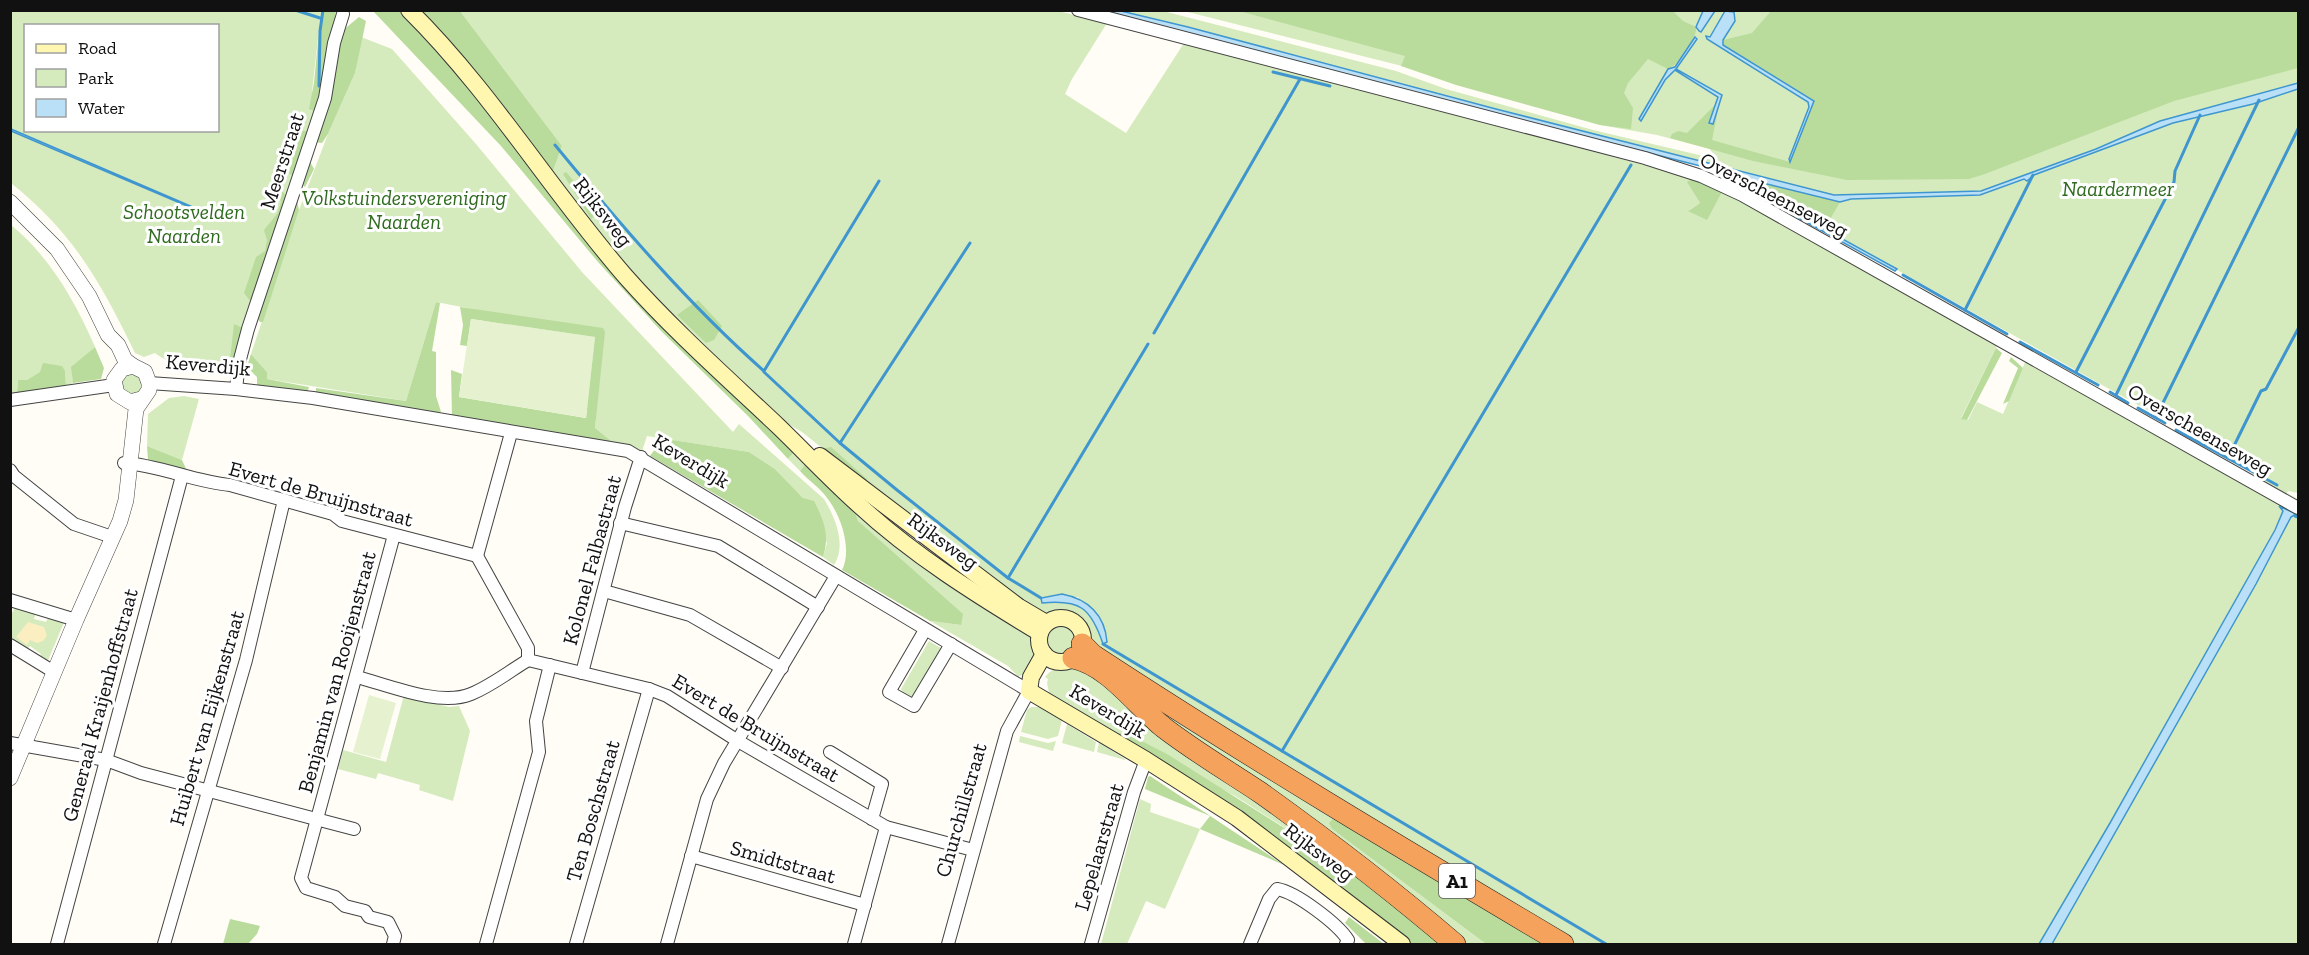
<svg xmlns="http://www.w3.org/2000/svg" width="2309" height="955" font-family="'Zilla Slab',serif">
  <rect width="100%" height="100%" fill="#fffdf5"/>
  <g fill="#d5ebbd" fill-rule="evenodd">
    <path d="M 10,11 L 321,11 L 312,92 L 322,94 L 236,365 C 230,367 224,371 218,373 C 201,378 169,363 155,353 L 144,357 L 135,353 C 100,281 74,234 11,183 ZM 26,26 L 218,26 L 218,130 L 26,130 Z"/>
    <path d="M 460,11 L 1058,11 L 1107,23 L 1072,79 L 1065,94 L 1126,133 L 1184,43 L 1693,178 L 1688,183 L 1700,203 L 1689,210 L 1706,219 L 1723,190 L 1998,344 L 1961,418 L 1968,420 L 1977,402 L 2003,414 L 2026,360 L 2298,511 L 2298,944 L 2052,944 L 2256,584 L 2291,517 L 2295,516 L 2280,506 L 2284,511 L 2275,530 L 2110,823 L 2039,944 L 1570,944 L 1091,651 C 1082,623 1079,610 1046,616 L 1003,589 L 997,579 L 958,549 L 937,540 L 802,432 L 776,417 L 673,317 L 604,241 L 552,174 L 562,146 ZM 1078,597 L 1107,637 C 1099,631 1097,625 1092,617 C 1079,600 1061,601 1042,603 Z"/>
    <path d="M 1091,11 L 1163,11 L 1396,71 L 1446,89 L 1593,130 L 1716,159 L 1710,149 L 1657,135 L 1600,125 L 1402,66 L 1184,11 L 2298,11 L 2298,493 L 2288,491 L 2287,493 L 2298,499 L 2298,503 L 2276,491 L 2229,456 L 1797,214 L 1722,168 L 1419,98 Z"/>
    <path d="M 361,37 L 392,49 L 476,144 L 582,272 L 733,432 L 739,424 L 824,499 C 835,517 847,545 834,565 L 823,557 L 827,543 L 803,498 L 775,469 L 749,452 L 647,436 L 642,451 L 615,444 L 595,428 L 596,419 L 472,309 L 436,302 L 406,401 L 267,379 L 267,372 L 251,354 L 299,210 L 328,134 L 355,73 Z"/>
    <path d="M 10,224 C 50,257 75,301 95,347 L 72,367 L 73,383 L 66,386 L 65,371 L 41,372 L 27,380 L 18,381 L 17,393 L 11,393 Z"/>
    <path d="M 136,373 L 144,382 L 140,393 L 133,396 L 122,390 L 122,379 L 124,375 Z"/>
    <path d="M 184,396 L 199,399 L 182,460 L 147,446 L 148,414 L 169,398 Z"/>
    <path d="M 795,451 L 807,462 L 800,471 L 788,459 Z"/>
    <path d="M 853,505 L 1034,637 L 1036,652 L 1024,675 L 1018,676 L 1008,666 L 930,621 L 961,625 L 858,521 Z"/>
    <path d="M 15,606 L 36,612 L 34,619 L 46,622 L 49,616 L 65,620 L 46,665 L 37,660 L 41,654 L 30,646 L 26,651 L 11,642 L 10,612 L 13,612 Z"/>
    <circle cx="1060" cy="639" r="16"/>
    <path d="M 929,641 L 944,650 L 918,694 L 912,697 L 904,694 L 901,689 Z"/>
    <path d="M 1084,654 L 1336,816 L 1332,829 L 1486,944 L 1460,944 L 1178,733 Z"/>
    <path d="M 1077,663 L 1227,780 L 1354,872 L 1235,796 L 1109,732 L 1049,693 L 1047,683 L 1048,679 L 1045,677 C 1054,666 1064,665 1077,663 Z"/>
    <path d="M 404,695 L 449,707 L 459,706 L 470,731 L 453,801 L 419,790 L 420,785 L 378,773 L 376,779 L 338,769 L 343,750 L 386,762 Z"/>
    <path d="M 1031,707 L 1040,707 L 1062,720 L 1058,736 L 1048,739 L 1021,732 L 1027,710 Z"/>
    <path d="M 1067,724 L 1096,742 L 1094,752 L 1062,743 Z"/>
    <path d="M 1020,736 L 1048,743 L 1056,741 L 1053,751 L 1019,742 Z"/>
    <path d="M 1099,742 L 1125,759 L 1125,760 L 1097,752 Z"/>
    <path d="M 1140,799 L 1151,804 L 1150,812 L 1200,829 L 1165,909 L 1146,901 L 1127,944 L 1101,944 Z"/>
  </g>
  <g fill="#b9dc9c">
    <path d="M 1672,10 L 1683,21 L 1696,27 C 1698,37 1678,66 1668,69 L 1648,59 L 1628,83 L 1624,93 L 1633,108 L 1631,129 L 1600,125 L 1456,85 L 1401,66 L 1405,56 L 1239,11 Z"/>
    <path d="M 321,11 L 336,11 L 325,80 L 317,112 L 309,109 L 314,83 Z"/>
    <path d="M 373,11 L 399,11 L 418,27 L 514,143 L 795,451 L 788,459 L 748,416 L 662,332 L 598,262 L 501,146 Z"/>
    <path d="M 418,11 L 460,11 L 562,146 L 552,174 Z"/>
    <path d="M 1771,11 L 2298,11 L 2298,68 L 2174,101 L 1985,174 L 1969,179 L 1847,180 L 1753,161 L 1670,138 L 1672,134 L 1678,131 L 1687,133 L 1717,103 L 1709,123 L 1713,124 L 1718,110 L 1712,140 L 1790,162 L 1814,101 L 1722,44 L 1723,40 L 1752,33 Z"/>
    <path d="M 359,17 L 366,21 L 355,73 L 328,134 L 322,143 L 313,142 L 342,31 Z"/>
    <path d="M 301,130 L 310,132 L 309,160 L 314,169 L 305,187 L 289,173 Z"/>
    <path d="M 566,172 L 600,212 L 591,219 L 563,174 Z"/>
    <path d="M 1693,178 L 1723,190 L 1707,220 L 1688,211 L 1700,203 L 1687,182 Z"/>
    <path d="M 1743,178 L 1840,202 L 1825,228 L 1745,181 Z"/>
    <path d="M 278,192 L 283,192 L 288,199 L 254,306 L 244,293 L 256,257 L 265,251 L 267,240 L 264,230 L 277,214 L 281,202 Z"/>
    <path d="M 296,196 L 299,210 L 263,322 L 260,322 L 258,319 Z"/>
    <path d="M 698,300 L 722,326 L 714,340 L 706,343 L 677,315 Z"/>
    <path d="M 436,302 L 440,303 L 432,351 L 436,352 L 436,396 L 441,412 L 434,413 L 316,395 L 316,388 L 406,401 Z"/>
    <path d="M 460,307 L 603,328 L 605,332 L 595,428 L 615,444 L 452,417 L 451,370 L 462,374 L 459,397 L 586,418 L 595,337 L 471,319 L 467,346 L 460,345 L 463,325 Z"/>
    <path d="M 234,324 L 245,329 L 236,365 L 230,359 Z"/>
    <path d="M 95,347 L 104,368 L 101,379 L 73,383 L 71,367 Z"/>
    <path d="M 1996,348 L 2002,353 L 1967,420 L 1961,419 Z"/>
    <path d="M 251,354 L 267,372 L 267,379 L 309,387 L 307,393 L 257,385 L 257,377 L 247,367 Z"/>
    <path d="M 2011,357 L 2023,368 L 2009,401 L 2003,404 L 2018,368 L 2009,361 Z"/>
    <path d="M 43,363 L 62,366 L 65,371 L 66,386 L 17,393 L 18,380 L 27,380 L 40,372 Z"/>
    <path d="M 673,440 L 749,452 L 775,469 L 803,498 L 814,501 C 824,521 830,535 823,557 L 650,456 L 658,445 Z"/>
    <path d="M 147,446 L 182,460 L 187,471 L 148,460 Z"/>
    <path d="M 831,447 L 867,479 L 864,484 L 821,449 Z"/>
    <path d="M 807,462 L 853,505 L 858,521 L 963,614 L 961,625 L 930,621 L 842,570 C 852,551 842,519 830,502 C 823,490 809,481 800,471 Z"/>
    <path d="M 1109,732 L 1128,734 L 1167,754 L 1354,872 L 1440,944 L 1411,944 L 1370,912 Z"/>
    <path d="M 1150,776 L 1284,865 L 1200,829 L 1210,816 L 1145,789 L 1148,777 Z"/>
    <path d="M 1336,816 L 1546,944 L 1486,944 L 1332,829 L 1329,823 Z"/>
    <path d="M 1349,917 L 1384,944 L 1366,944 L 1345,923 Z"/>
    <path d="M 230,919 L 260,926 L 257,934 L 248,944 L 223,944 Z"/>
  </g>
  <path fill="#fbeec1" d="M 28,622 L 44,627 L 47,636 L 43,641 L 37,643 L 30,640 L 27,645 L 16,637 Z"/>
  <g fill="#e6f2cf">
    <path d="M 471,319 L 595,337 L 586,418 L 459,397 Z"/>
    <path d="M 369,695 L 396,703 L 380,759 L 353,752 Z"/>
  </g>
  <g fill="#b9e0f7" stroke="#3f96cf" stroke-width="1.5">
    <path d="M 1105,11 L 1121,11 L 1188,27 L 1496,109 L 1834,195 L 1981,191 L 2096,149 L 2160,121 L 2298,83 L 2298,89 L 2253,104 L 2173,123 L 2034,175 L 2027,181 L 2024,179 L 1980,195 L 1851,199 L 1840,202 L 1743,178 L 1745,181 L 1797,214 L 1897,269 L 1895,271 L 1786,211 L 1724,172 L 1409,92 Z"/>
    <path d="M 1703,11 L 1715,11 L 1701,32 L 1699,31 L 1696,27 Z"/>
    <path d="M 1725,11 L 1734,12 L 1735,21 L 1723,40 L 1723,45 L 1814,101 L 1790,162 L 1789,159 L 1809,107 L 1808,102 L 1707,39 L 1706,36 L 1710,37 Z"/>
    <path d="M 1695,37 L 1697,39 L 1676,69 L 1722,95 L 1713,124 L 1709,123 L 1718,97 L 1675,70 L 1665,80 L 1641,121 L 1639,119 L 1668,69 L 1675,67 Z"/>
    <path d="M 11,129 L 207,213 L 208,215 L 11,131 Z"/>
    <path d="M 2279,506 L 2296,514 L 2291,517 L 2256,584 L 2052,944 L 2039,944 L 2110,823 L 2275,530 L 2283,511 Z"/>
    <path d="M 1062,594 C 1088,599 1105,615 1107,642 L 1103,644 C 1091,608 1080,599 1042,603 L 1041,598 Z"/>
  </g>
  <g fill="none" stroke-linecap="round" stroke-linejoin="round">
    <g stroke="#3f96cf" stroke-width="3">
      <path d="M 295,10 L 320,18"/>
      <path d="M 1273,72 L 1330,86"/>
      <path d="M 319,86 L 320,31 L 323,10"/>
      <path d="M 555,145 C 619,223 688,304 764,371 L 879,181"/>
      <path d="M 1903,275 L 2007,334"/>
      <path d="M 1965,310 L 2033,175"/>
      <path d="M 1154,333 L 1300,79"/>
      <path d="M 2020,342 L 2098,385"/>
      <path d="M 764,372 L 840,443 L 897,490 L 1008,578 L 1041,598"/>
      <path d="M 2076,372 L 2174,182 L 2175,171 L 2200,115"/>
      <path d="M 2110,392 L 2128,403"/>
      <path d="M 2116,395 L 2259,100"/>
      <path d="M 2138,408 L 2165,423"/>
      <path d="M 2156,417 L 2298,129"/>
      <path d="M 2176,430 L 2277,485"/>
      <path d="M 840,443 L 970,243"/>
      <path d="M 2228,458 L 2261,391 L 2266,389 L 2298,329"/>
      <path d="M 2295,516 L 2298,517"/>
      <path d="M 1008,578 L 1148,344"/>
      <path d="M 1103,644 L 1282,751 L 1631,165"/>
      <path d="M 1282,751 L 1606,944"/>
    </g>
    <defs>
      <g id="minor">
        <path d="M 1078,10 L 1645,158 L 1701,176 L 1742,195 L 2298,508"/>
        <path d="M 149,383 L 236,389 L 313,398 L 628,451 L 1029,691 L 1007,731 L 948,944"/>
        <path d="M 236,389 L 239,363 L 248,329 L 325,98 L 334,43 L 343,14"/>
        <path d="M 10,400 L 114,385"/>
        <path d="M 124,463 C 160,465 194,482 230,485 L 333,514 L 342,521 L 477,556"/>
        <path d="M 10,470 L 14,476 L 74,524 L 112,537"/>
        <path d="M 620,523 L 718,546 L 818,607"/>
        <path d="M 477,556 L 528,648 L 528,660 L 649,689 L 667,696 L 738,741 L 886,827 L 973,850"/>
        <path d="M 477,556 L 511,433"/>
        <path d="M 604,591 L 690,615 L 782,668"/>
        <path d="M 10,600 L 76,620"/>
        <path d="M 925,630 L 889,692 L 914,706 L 951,644"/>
        <path d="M 10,645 L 54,672"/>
        <path d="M 582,673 L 625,507 L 641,457"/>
        <path d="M 357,677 C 388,685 440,707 471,694 C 491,686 510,671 528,660"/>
        <path d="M 10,743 L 106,760 L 141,773 L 354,829"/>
        <path d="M 830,752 L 882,784 L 872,819"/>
        <path d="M 691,856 L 865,905"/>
        <path d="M 57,944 L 182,476"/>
        <path d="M 164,944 L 246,660 L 284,500"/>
        <path d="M 393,944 L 395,936 L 388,922 L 369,917 L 365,911 L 345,906 L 335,897 L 306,888 L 301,878 L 394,535"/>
        <path d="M 486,944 L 539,752 L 536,721 L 550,665"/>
        <path d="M 576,944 L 649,689"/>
        <path d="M 667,944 L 707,799 L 724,763 L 836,576"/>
        <path d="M 854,944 L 886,827"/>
        <path d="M 1091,944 L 1134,792 L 1146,760"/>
        <path d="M 1250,944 L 1269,899 L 1277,889 C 1296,892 1338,924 1348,940 L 1346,944"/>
      </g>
      <g id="tertiary">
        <path d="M 10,202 L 57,249 L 89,296 L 108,335 L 118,345 L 125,360 L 133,366"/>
        <path d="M 10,778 L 76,620 L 120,521 L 126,500 L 136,409 L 149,390 L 149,383 L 145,372 L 133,366 L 122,369 L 114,380 L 117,394 L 130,402 L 141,399"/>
      </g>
      <g id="secondary">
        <path d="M 409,10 C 491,91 551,191 626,277 C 673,330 726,377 778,426 C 805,452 831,480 859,505 C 913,555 977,595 1040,633"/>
        <path d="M 820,456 L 1019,607 L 1046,623"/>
        <circle cx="1061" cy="640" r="22"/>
        <path d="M 1029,691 L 1146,760 L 1237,818 L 1402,944"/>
        <path d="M 1029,691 L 1031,677 L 1044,654"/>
      </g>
      <g id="motorway">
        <path d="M 1082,644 L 1093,655 C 1247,756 1405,850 1563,944"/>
        <path d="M 1073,658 C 1108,665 1136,705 1163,727 C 1194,751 1228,771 1261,793 C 1328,841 1392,890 1455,944"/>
      </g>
    </defs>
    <use href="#minor" stroke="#444" stroke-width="14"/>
    <use href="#tertiary" stroke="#444" stroke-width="16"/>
    <use href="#secondary" stroke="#333" stroke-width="18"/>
    <use href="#motorway" stroke="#222" stroke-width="22"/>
    <use href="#minor" stroke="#fff" stroke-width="12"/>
    <use href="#tertiary" stroke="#fff" stroke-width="15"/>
    <use href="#secondary" stroke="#fff6b0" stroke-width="16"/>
    <use href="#motorway" stroke="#f5a25d" stroke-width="21"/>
  </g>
  <g text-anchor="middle" stroke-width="6" stroke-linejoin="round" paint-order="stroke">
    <rect fill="#fff" stroke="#585858" stroke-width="1.5" x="1439" y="864" width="36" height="34" rx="4.5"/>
    <g font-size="20" font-weight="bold" fill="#111">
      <text x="1457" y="888">A1</text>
    </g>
    <g font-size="21" fill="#111" stroke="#fff">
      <text transform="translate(282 161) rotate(-72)" y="7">Meerstraat</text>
      <text transform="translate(1774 195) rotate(27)" y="7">Overscheenseweg</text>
      <text transform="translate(603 212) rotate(52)" y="7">Rijksweg</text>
      <text transform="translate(208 365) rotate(5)" y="7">Keverdijk</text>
      <text transform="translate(2200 430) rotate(30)" y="7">Overscheenseweg</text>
      <text transform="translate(691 461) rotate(31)" y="7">Keverdijk</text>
      <text transform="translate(321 494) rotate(16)" y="7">Evert de Bruijnstraat</text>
      <text transform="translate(943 541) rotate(36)" y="7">Rijksweg</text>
      <text transform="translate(592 560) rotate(-75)" y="7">Kolonel Falbastraat</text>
      <text transform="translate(337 672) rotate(-75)" y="7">Benjamin van Rooijenstraat</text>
      <text transform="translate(100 705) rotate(-75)" y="7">Generaal Kraijenhoffstraat</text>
      <text transform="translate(1108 711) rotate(31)" y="7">Keverdijk</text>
      <text transform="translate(207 718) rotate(-74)" y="7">Huibert van Eijkenstraat</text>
      <text transform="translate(756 728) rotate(31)" y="7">Evert de Bruijnstraat</text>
      <text transform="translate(961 810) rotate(-74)" y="7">Churchillstraat</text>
      <text transform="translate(593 811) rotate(-74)" y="7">Ten Boschstraat</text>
      <text transform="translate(1099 847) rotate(-74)" y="7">Lepelaarstraat</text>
      <text transform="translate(1319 852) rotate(37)" y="7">Rijksweg</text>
      <text transform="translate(783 862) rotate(16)" y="7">Smidtstraat</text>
    </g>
    <g font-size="21" font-style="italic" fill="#2f6b1f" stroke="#fff">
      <text x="2118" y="196">Naardermeer</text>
      <text x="404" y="205">Volkstuindersvereniging<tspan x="404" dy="24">Naarden</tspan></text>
      <text x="184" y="219">Schootsvelden<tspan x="184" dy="24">Naarden</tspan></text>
    </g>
  </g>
  <rect width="2309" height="955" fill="none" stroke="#111111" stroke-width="24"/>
  <rect x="24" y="24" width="195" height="108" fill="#ffffff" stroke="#a0a0a0" stroke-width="1.5"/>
  <rect x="36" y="44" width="30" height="9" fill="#fff6b0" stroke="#a0a0a0" stroke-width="1.5"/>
  <text x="78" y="54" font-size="18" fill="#111111">Road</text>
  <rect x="36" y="69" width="30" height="18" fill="#d5ebbd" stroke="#a0a0a0" stroke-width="1.5"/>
  <text x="78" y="84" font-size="18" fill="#111111">Park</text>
  <rect x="36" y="99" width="30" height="18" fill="#b9e0f7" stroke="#a0a0a0" stroke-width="1.5"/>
  <text x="78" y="114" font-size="18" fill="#111111">Water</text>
</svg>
